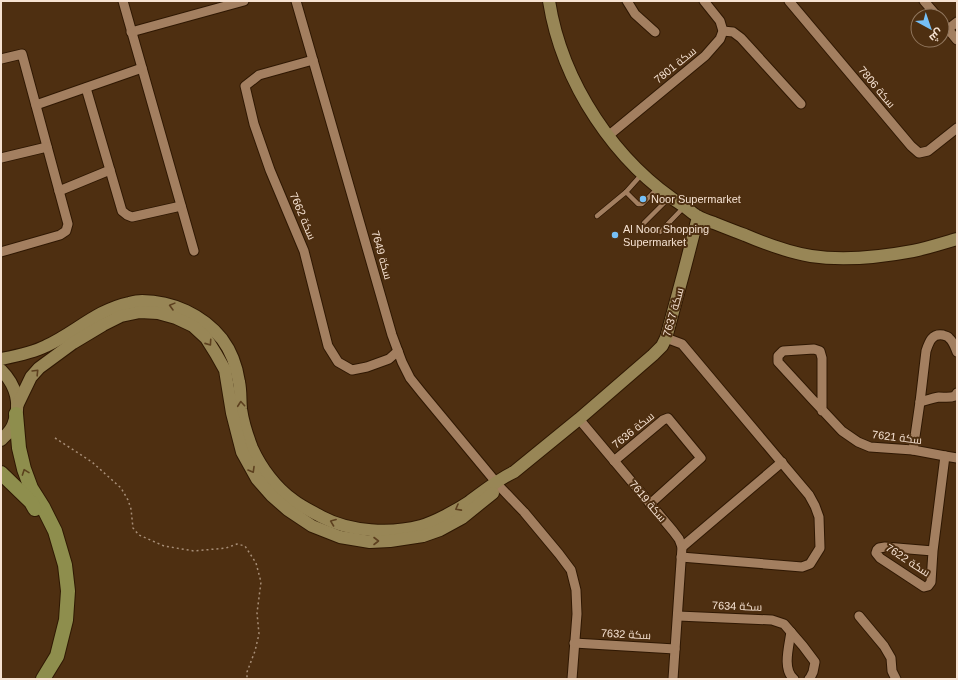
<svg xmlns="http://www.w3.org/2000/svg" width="958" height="680" font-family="Helvetica,Cairo,sans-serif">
  <rect width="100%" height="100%" fill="#4e2f11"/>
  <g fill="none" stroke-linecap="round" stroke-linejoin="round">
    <defs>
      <g id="lane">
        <path d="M 626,192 L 642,174"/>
        <path d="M 597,216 L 626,192 L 638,204 L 642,204 L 658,188"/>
        <path d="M 644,223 L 670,197"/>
        <path d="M 660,232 L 684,207"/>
      </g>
      <g id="street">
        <path d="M 123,1 L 194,251"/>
        <path d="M 296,1 L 392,335 L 402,362 L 410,378 L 422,393 L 500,487 L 524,512 L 559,554 L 571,570 L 576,590 L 577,614 L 572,679"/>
        <path d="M 627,1 L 635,14 L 655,32"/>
        <path d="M 789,1 L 911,146 L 919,153 L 928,151 L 957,128"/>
        <path d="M 924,1 L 937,16"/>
        <path d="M 942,22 L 957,40"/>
        <path d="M 948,29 L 957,22"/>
        <path d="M 723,31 L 733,32 L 741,38 L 801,104"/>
        <path d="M 131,32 L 244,1"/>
        <path d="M 1,59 L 22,54 L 68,224 L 66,231 L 60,235 L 1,252"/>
        <path d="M 313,60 L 259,75 L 245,86 L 254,124 L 270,170 L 304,251 L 328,346 L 338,362 L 352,370 L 367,367 L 389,359 L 398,351"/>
        <path d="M 86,88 L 122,211 L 127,215 L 132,217 L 181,206"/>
        <path d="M 36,105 L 142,68"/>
        <path d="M 608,136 L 705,56 L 720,39 L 723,31 L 720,21 L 704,1"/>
        <path d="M 1,158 L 47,147"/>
        <path d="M 59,191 L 110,170"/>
        <path d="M 666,338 L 682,344 L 809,495 L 815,506 L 819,517 L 820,548 L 810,564 L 802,567 L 681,557"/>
        <path d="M 920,402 C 927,400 933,398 939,397 C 945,397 950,398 955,396 L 957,393"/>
        <path d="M 822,411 L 822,358 L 820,351 L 814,349 L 783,351 L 778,356 L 778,362 L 812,399 L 842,431 L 858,442 L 870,447 L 913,450 L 945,456 L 957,458"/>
        <path d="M 579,419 L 673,531 L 679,539 L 682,547 L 673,679"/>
        <path d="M 913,450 L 920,402 L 926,351 C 929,342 932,333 943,335 C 945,336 948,336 949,338 C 953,341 955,347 957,352"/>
        <path d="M 614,461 L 663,420 L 668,418 L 701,458 L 650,504"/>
        <path d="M 682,547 L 782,462"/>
        <path d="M 933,551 L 885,547 L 879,548 L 877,550 L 876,553 L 880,558 L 924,587 L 928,586 L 931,582 L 933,551 L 945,456"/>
        <path d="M 678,616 L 772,620 L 784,624 L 803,646 L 815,662 L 813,672 L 810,678 L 809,679"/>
        <path d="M 859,616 L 884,646 L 891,658 L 892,671 L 896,679"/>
        <path d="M 791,632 C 789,646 782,670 794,679"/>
        <path d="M 574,643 L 675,649"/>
      </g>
      <g id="secondary">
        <path d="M 549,1 C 562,83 615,163 685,207 C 689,210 693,214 697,216 C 702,219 708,221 714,223 C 724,227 734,231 745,235 C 766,244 788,252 811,256 C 844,261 881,257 913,251 C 928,248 943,243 957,239"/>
        <path d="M 1,359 C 16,356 32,353 46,346 C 75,333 96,310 129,303 C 133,302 138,301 142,301 C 172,301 203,315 222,339 C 231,351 237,368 239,382 C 241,391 240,400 241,409 C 243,423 247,435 252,448 C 261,468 276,488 293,500 C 302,507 313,512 322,517 C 350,532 391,534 421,526 C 435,522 457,510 469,502 C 484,491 497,480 514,472 L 579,419 L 653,355 L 662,346 L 666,338 L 684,271 L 698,217"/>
        <path d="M 1,370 C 16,385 22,405 13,425 C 11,431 5,436 1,440"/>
        <path d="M 17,406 L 31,377 L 39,368 L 73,343 L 103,325 L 121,316 L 140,312 L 158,313 L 176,318 L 193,326 L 206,338 L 216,354 L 225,370 L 232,413 L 242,452 L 257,479 L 272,496 L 288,510 L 312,526 L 340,537 L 370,542 L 390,541 L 423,536 L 440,530 L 462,518 L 493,493"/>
      </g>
      <g id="primary">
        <path d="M 16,414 L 19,448 L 24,469 L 31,488 L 43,507 L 55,531 L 65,565 L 68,591 L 66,620 L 57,656 L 43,679"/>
        <path d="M 1,473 L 31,502 L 35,509"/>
      </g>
    </defs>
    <use href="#lane" stroke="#2f1803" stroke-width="6"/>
    <use href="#street" stroke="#2f1803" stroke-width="11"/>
    <use href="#secondary" stroke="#2f1803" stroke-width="14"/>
    <use href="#primary" stroke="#2f1803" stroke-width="16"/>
    <path stroke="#a78e77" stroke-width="1.5" stroke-dasharray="2 3" stroke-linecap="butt" d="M 55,438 L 92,462 L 121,488 L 128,500 L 131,509 L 133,528 L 139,535 L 164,546 L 194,551 L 226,548 L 237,544 L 245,546 L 256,563 L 261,582 L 257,613 L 259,634 L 255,651 L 247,672 L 247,679"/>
    <use href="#lane" stroke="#a37f60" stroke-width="4.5"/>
    <use href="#street" stroke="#a37f60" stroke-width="9"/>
    <use href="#secondary" stroke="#988656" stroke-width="12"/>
    <use href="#primary" stroke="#8e8e4d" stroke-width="14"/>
  </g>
  <defs><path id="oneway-chevron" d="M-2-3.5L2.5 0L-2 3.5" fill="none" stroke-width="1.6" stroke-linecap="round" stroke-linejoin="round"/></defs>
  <g stroke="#5d401f">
    <use href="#oneway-chevron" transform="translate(172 306) rotate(-165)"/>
    <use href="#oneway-chevron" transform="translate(209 343) rotate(55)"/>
    <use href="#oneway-chevron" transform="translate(36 372) rotate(-46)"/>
    <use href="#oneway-chevron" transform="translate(241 404) rotate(-95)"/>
    <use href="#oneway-chevron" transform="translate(252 470) rotate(60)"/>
    <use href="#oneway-chevron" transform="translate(458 508) rotate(151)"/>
    <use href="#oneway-chevron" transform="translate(333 522) rotate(-159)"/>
    <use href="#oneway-chevron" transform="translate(376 541)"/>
  </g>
  <use stroke="#5b421d" href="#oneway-chevron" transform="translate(25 472) rotate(-110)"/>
  <g fill="#76c0f7" stroke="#4e2f11" stroke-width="1.5">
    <circle cx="643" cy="199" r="4"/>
    <circle cx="615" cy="235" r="4"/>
  </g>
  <g text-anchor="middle" stroke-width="4" stroke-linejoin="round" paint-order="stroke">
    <g font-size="11" fill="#f6e2d2" stroke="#4e2f11">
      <text transform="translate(675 65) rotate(-39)" y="4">سكة 7801</text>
      <text transform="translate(877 87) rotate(50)" y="4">سكة 7806</text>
      <text transform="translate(303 216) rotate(67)" y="4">سكة 7662</text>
      <text transform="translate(382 255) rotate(74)" y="4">سكة 7649</text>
      <text transform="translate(673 312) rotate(-74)" y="4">سكة 7637</text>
      <text transform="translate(633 430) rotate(-39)" y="4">سكة 7636</text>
      <text transform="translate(897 437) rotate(7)" y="4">سكة 7621</text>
      <text transform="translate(648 501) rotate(50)" y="4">سكة 7619</text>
      <text transform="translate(908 560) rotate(33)" y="4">سكة 7622</text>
      <text transform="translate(737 606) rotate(2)" y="4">سكة 7634</text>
      <text transform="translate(626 634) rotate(3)" y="4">سكة 7632</text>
    </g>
    <g font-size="11" fill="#f6e2d2" stroke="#4e2f11" text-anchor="start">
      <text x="651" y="203">Noor Supermarket</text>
      <text x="623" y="233">Al Noor Shopping<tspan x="623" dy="13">Supermarket</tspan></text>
    </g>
  </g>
  <rect width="958" height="680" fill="none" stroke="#f6e2d2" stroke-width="4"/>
  <g transform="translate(930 28) rotate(140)"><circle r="19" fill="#4e2f11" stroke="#91775e"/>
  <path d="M0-3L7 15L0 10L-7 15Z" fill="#76c0f7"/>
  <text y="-6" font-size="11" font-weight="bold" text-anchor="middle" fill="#f6e2d2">ش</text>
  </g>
</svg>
